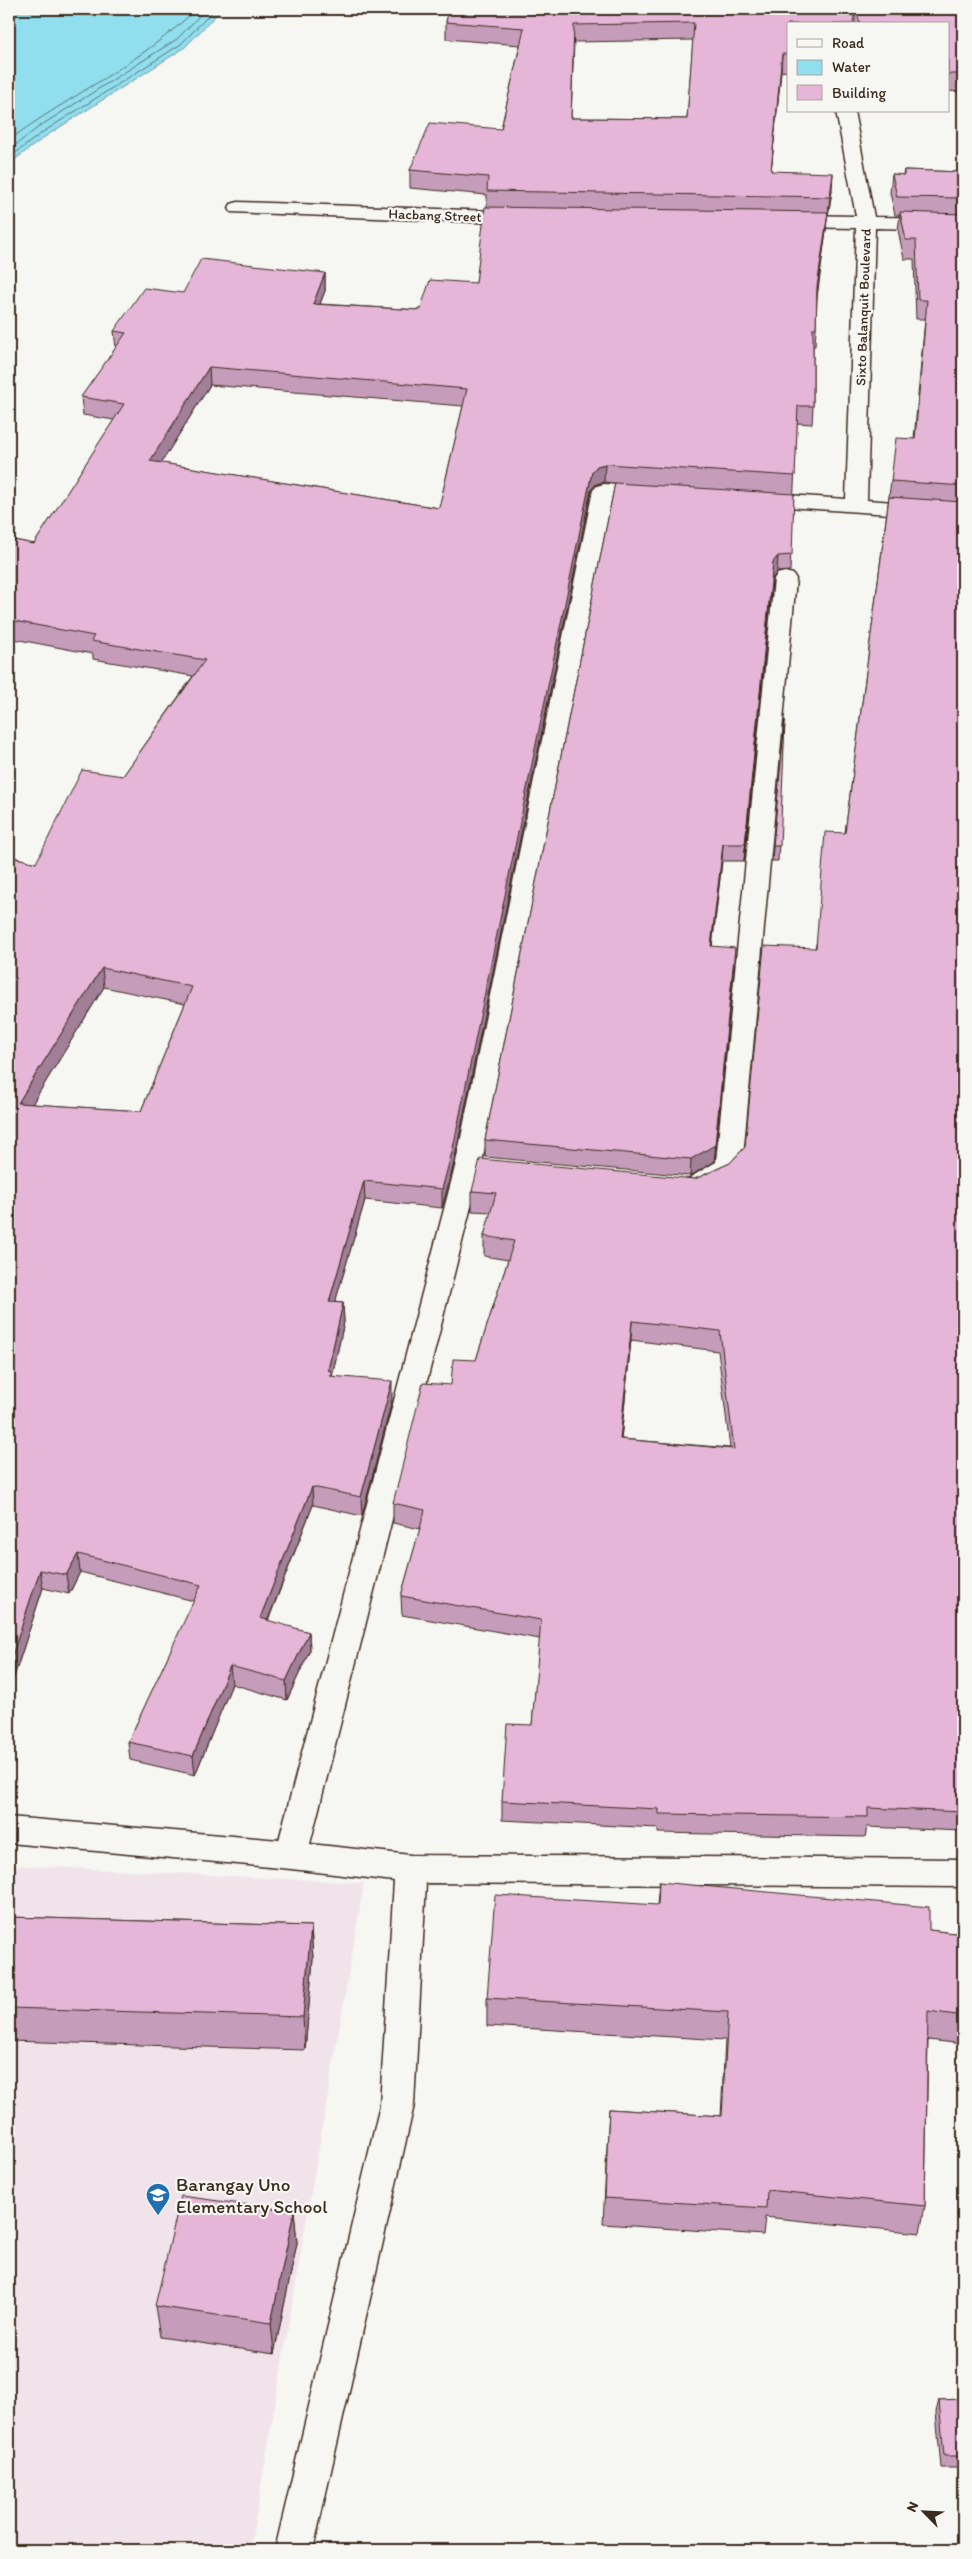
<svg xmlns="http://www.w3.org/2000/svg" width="972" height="2559" font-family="Itim,sans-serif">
  <rect width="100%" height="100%" fill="#f6f6f2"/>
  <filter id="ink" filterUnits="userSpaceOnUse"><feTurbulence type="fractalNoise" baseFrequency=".02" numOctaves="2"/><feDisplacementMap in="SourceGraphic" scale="10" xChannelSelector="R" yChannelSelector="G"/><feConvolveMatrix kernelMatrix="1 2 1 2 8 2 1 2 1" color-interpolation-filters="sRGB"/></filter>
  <g filter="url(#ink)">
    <path fill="#f1e3ea" d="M 9,1865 L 364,1883 L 250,2550 L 9,2550 Z"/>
    <path fill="#90deee" stroke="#6e969b" d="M 9,9 L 222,9 L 184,48 L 46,136 L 9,164 Z"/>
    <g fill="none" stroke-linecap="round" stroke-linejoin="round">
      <g stroke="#5d7271" stroke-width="1">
        <path d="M 9,140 C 70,95 143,62 196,9"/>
        <path d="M 9,150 L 40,126 L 177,39 L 206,9"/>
        <path d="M 9,158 L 43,132 L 181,44 L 215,9"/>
      </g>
      <defs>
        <g id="minor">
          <path d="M 836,111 L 854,111 L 874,217 L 963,218 L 963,230 L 875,228 L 867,500 L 963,507 L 963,519 L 758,505 L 751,503 L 747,499 L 751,495 L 758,493 L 846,499 L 856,228 L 790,227 L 783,225 L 781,221 L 783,217 L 790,215 L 856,216 Z"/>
          <path d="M 238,202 L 522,212 L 529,214 L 531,218 L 529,222 L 522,224 L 231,212 L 229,208 L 231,204 Z"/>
          <path d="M 604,484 L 650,487 L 657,489 L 661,493 L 657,497 L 650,499 L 613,497 L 481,1167 L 310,1844 L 411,1855 L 963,1859 L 963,1887 L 426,1883 L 414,2105 L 313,2550 L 275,2550 L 380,2105 L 394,1881 L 291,1869 L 9,1843 L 9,1817 L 279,1840 L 455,1167 L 593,490 L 597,486 Z"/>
          <path d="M 785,572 L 793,574 L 796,579 L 742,1167 C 733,1182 707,1195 691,1191 L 687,1184 L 691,1177 L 716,1162 L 774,579 L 777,574 Z"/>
        </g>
      </defs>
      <use href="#minor" stroke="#3b2a1e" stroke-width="3"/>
      <use href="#minor" fill="#f6f6f2" fill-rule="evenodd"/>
    </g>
    <g fill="#c59dba" stroke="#3b2a1e" fill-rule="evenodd">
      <path d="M 449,9 L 963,9 L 963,92 L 948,91 L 948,24 L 855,24 L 855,16 L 788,24 L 788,72 L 781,71 L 771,171 L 832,191 L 828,215 L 827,215 L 826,230 L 817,296 L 816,328 L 815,346 L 813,346 L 813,406 L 812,424 L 797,423 L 790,571 L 777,572 L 772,579 L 744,861 L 722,861 L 712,947 L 734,964 L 714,1162 L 690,1176 L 485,1157 L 485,1140 L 615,483 L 604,482 L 596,484 L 591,490 L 453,1167 L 442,1208 L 365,1200 L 335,1302 L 343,1303 L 344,1322 L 332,1376 L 392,1400 L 362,1516 L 313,1505 L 268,1621 L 309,1632 L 310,1650 L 287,1700 L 232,1684 L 195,1775 L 130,1760 L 128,1742 L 194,1601 L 80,1572 L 69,1594 L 43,1588 L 9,1692 L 9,856 L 36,863 L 123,776 L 193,676 L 93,659 L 93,654 L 9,638 L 9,539 L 34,544 L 114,420 L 83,415 L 81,397 L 116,348 L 114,331 L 183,293 L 325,273 L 325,291 L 320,304 L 420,310 L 476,283 L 487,207 L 487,195 L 410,188 L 410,170 L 501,129 L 520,45 L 446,39 L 446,22 ZM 693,40 L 687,119 L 571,118 L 574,42 ZM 210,385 L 463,406 L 439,508 L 161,463 ZM 104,987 L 185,1004 L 141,1111 L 32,1104 Z"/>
      <path d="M 904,170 L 963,172 L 963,1831 L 867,1827 L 865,1837 L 658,1833 L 658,1828 L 502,1820 L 502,1801 L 532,1725 L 540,1639 L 402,1615 L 401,1596 L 420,1529 L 393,1523 L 393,1503 L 451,1385 L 476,1360 L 508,1260 L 484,1256 L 484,1236 L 491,1212 L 472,1211 L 472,1191 L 695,1179 L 730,1163 L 745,1147 L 815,948 L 845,833 L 891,481 L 914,439 L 925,319 L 916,319 L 914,259 L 904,259 L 898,230 L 900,215 L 895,215 L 890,193 L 892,174 L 903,175 ZM 631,1340 L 718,1351 L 730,1448 L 621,1439 Z"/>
      <path d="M 785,720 L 778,861 L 772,861 Z"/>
      <path d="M 659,1882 L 929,1930 L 963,1934 L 963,2044 L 928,2040 L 925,2206 L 920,2233 L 765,2217 L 763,2235 L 603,2224 L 609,2109 L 721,2116 L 725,2040 L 487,2026 L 487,1998 L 657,1905 Z"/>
      <path d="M 9,1917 L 311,1926 L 313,1959 L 305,2050 L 9,2041 Z"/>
      <path d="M 294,2211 L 297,2243 L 274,2354 L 160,2337 L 155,2306 Z"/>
      <path d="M 963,2399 L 963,2468 L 941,2468 L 936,2412 L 939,2400 Z"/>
    </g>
    <g fill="#a07f97" stroke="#3b2a1e">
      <path d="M 782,54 L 781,71 L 769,189 L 771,171 Z"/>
      <path d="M 833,173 L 832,191 L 828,215 L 830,197 Z"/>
      <path d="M 828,212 L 826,230 L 816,305 L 817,287 Z"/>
      <path d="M 325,273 L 325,291 L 313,321 L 313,304 Z"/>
      <path d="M 209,367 L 210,385 L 151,479 L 150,461 Z"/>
      <path d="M 605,464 L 604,482 L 596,484 L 591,490 L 453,1167 L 442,1208 L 442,1189 L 592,472 L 597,466 Z"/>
      <path d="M 778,556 L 777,572 L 772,579 L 744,861 L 773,562 Z"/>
      <path d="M 723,844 L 722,861 L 710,963 L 711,946 Z"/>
      <path d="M 735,948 L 714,1162 L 690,1176 L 691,1159 Z"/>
      <path d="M 102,968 L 104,987 L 21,1122 L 18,1103 Z"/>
      <path d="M 364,1181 L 365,1200 L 330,1320 L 329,1302 Z"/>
      <path d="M 343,1303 L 344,1322 L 332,1377 L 332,1390 L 328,1370 Z"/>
      <path d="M 632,1321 L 631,1340 L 619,1459 L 620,1439 Z"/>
      <path d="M 392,1381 L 392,1400 L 362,1516 L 361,1497 Z"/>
      <path d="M 312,1487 L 313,1505 L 261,1637 L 260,1618 Z"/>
      <path d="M 78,1554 L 80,1572 L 69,1594 L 66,1575 Z"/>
      <path d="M 40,1570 L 43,1588 L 9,1692 L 9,1665 Z"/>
      <path d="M 309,1632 L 310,1650 L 287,1700 L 286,1681 Z"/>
      <path d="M 230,1666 L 232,1684 L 195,1775 L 193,1756 Z"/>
      <path d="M 311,1926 L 313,1959 L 305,2050 L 303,2017 Z"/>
      <path d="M 294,2211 L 297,2243 L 274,2354 L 271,2323 Z"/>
    </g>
    <g fill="#e5b6d8" stroke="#3b2a1e" fill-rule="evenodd">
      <path d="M 449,9 L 855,9 L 853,24 L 788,24 L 788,54 L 782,54 L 771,171 L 833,173 L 830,197 L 487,191 L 488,177 L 410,170 L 430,123 L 501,129 L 524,28 L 446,22 ZM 694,23 L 687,119 L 571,118 L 574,25 Z"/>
      <path d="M 856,9 L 963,9 L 963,74 L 948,74 L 948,24 L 860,24 Z"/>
      <path d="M 904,170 L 963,172 L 963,198 L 897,197 L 892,174 L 904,175 Z"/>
      <path d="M 485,207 L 828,212 L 817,287 L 816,328 L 813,328 L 813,406 L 798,406 L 795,476 L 605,464 L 597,466 L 592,472 L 453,1148 L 442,1189 L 364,1181 L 329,1302 L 343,1303 L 328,1370 L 331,1371 L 330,1376 L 392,1381 L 361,1497 L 312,1487 L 260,1618 L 309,1632 L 286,1681 L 230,1666 L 193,1756 L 128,1742 L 201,1585 L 78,1554 L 66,1575 L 40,1570 L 9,1665 L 9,856 L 36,863 L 82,770 L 123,776 L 205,660 L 91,641 L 94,636 L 9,620 L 9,539 L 34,544 L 124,404 L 81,397 L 126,333 L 114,331 L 144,288 L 183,293 L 201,259 L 325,273 L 313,304 L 420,310 L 430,280 L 476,283 ZM 209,367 L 467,389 L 439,508 L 150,461 ZM 102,968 L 192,987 L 141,1111 L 18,1103 Z"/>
      <path d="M 900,212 L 963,214 L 963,486 L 891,481 L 896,438 L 915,439 L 927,300 L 918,300 L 916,240 L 906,240 Z"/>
      <path d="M 615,483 L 794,494 L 792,555 L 778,556 L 773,562 L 745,844 L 723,844 L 711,946 L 735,948 L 715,1145 L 691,1159 L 485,1140 Z"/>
      <path d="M 889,497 L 963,502 L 963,1812 L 868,1808 L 868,1817 L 659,1814 L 659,1809 L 502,1801 L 507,1724 L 532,1725 L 541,1620 L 401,1596 L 425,1510 L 393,1503 L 423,1383 L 451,1385 L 453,1359 L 476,1360 L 514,1241 L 484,1236 L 496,1193 L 472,1191 L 480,1159 L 695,1179 L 730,1163 L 745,1147 L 764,946 L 816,948 L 825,832 L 845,833 ZM 632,1321 L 720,1331 L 734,1449 L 620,1439 Z"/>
      <path d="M 785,720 L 780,846 L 773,846 Z"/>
      <path d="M 659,1882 L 929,1907 L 929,1930 L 963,1934 L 963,2016 L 928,2011 L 925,2206 L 767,2190 L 766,2208 L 605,2198 L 609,2109 L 722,2116 L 728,2012 L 487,1998 L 495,1895 L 658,1905 Z"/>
      <path d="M 9,1917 L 311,1926 L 303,2017 L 9,2008 Z"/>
      <path d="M 181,2196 L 294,2211 L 271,2323 L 155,2306 Z"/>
      <path d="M 963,2399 L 963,2456 L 944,2456 L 939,2400 Z"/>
    </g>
  </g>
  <defs>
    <symbol id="school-pin" viewBox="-11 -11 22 30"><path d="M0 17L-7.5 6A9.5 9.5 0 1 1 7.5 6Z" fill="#1f6fb2" stroke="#f6f6f2"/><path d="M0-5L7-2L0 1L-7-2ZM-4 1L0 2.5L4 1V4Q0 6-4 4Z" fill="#fff"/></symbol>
  </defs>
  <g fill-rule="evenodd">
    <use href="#school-pin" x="144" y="2181" width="28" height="38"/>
  </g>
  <g text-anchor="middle" stroke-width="4.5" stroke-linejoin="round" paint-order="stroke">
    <g font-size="14" fill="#3b2a1e" stroke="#f6f6f2">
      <text transform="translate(435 215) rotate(2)" y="5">Hacbang Street</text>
      <text transform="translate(863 307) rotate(-88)" y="5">Sixto Balanquit Boulevard</text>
    </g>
    <g font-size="19" fill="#3b2a1e" stroke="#f6f6f2" text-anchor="start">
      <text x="176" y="2191">Barangay Uno<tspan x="176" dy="22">Elementary School</tspan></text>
    </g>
  </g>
  <rect width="972" height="2559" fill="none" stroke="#f6f6f2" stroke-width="30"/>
  <rect x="15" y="15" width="942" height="2529" fill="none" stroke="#3b2a1e" stroke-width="2" filter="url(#ink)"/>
  <rect x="787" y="22" width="162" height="90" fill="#f6f6f2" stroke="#aba49d"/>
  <rect x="797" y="39" width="25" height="8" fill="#f6f6f2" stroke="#aba49d"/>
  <text x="832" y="48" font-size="15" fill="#3b2a1e">Road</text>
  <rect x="797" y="60" width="25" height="15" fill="#90deee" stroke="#aba49d"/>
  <text x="832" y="72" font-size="15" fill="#3b2a1e">Water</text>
  <rect x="797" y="85" width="25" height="15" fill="#e5b6d8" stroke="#aba49d"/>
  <text x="832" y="98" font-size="15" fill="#3b2a1e">Building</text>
  <g transform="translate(924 2512) rotate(294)" stroke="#f6f6f2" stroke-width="4" paint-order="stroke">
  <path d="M0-4L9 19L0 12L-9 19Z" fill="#3b2a1e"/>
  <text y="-8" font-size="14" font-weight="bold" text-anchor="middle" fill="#3b2a1e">N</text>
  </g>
</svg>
